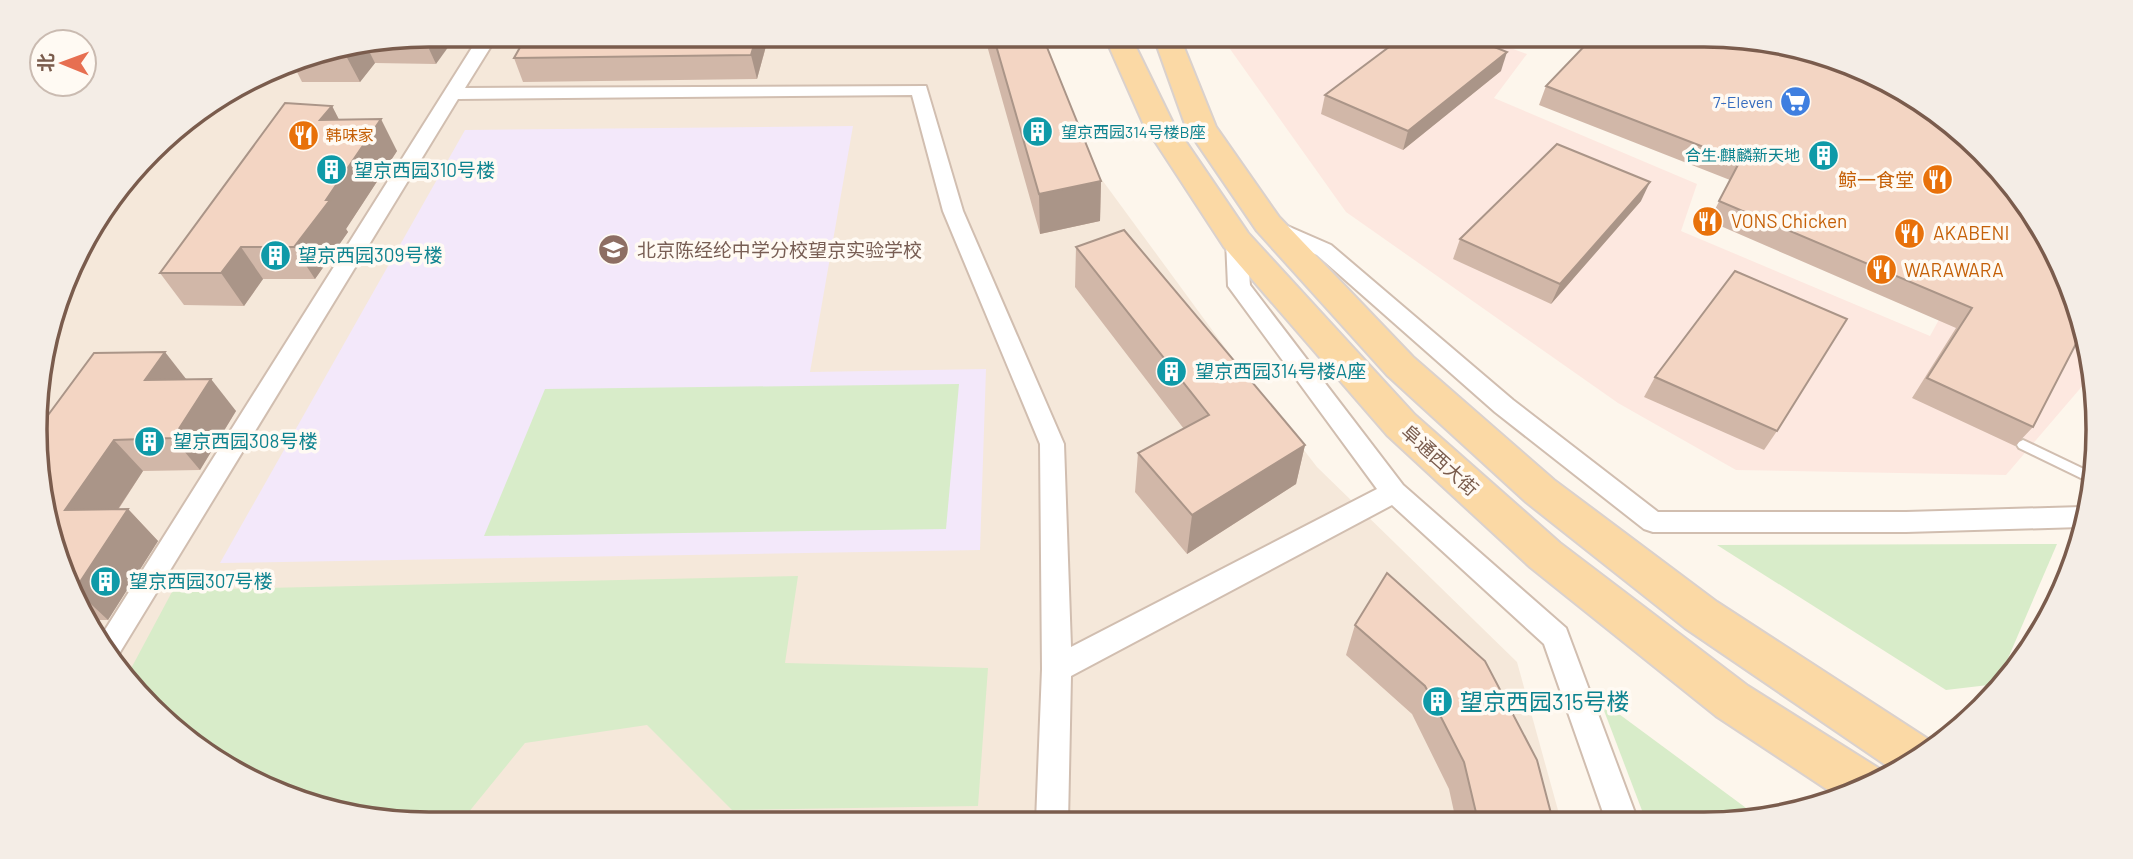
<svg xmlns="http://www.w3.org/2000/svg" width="2133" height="859" font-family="Barlow,'Noto Sans SC',sans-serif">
  <rect width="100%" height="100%" fill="#fdf6ec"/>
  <path fill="#f5e8da" d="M 430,35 L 1042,35 L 1086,158 L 1229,353 L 1317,467 L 1517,662 L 1561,821 L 430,824 L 303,803 L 189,742 L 101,648 L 43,507 L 38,378 L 88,233 L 170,133 L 302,56 Z"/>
  <path fill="#fde8e0" d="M 1220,35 L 1476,35 L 1527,54 L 1494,98 L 1697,184 L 1681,231 L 1930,336 L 2009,192 L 2057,255 L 2090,377 L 2006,475 L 1736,470 L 1618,403 L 1346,212 Z"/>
  <path fill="#f3e8fa" d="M 853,126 L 810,372 L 986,369 L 980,550 L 220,563 L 465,130 Z"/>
  <g fill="#d8ecc9">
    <path d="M 959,384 L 946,529 L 484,536 L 545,389 Z"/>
    <path d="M 2057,544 L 1997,684 L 1946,690 L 1717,545 Z"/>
    <path d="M 798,576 L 785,663 L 988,668 L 978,806 L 732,810 L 647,725 L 525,743 L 459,824 L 429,824 L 303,803 L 189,742 L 127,676 L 173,590 Z"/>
    <path d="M 1600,700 L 1761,819 L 1646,821 Z"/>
  </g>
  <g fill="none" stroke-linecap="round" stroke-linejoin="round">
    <defs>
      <g id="service">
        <path d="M 1502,35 L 1512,35 L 1512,36 L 1508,39 Z"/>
        <path d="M 2023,440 L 2088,471 L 2087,481 L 2019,448 L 2017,445 L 2019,442 Z"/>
      </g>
      <g id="minor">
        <path d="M 480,35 L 498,35 L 465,88 L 926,86 L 963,211 L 1064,444 L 1071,647 L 1377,489 L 1228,286 L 1226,240 L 1229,235 L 1243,235 L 1246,240 L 1250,285 L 1403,485 L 1566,628 L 1638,821 L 1606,821 L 1544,644 L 1392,505 L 1071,676 L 1068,822 L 1036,822 L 1042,669 L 1040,444 L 943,211 L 912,95 L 458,99 L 114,662 L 98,641 Z"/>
        <path d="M 1269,218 L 1331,245 L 1513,400 L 1658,512 L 1906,512 L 2082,507 L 2081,527 L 1906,532 L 1653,532 L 1644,529 L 1495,412 L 1317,255 L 1262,229 L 1259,224 L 1262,219 Z"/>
      </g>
      <g id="primary">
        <path d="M 1104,35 L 1130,35 L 1173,123 L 1248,233 L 1415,415 L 1560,543 L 1748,686 L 1883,771 L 1885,775 L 1855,794 L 1840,798 L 1716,716 L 1530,567 L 1387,435 L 1224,247 L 1143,123 Z"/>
        <path d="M 1153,35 L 1179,35 L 1216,127 L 1279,217 L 1413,357 L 1554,480 L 1717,602 L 1931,741 L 1933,745 L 1893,770 L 1685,628 L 1526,502 L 1387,375 L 1257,231 L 1186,127 Z"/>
      </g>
    </defs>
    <use href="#service" stroke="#d1beb0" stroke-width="4"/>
    <use href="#minor" stroke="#d1beb0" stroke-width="4"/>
    <use href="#primary" stroke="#dad1cd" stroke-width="4"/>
    <use href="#service" fill="#fff" fill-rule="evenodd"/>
    <use href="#minor" fill="#fff" fill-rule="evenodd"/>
    <use href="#primary" fill="#fbd9a5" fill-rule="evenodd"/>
  </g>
  <g fill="#d1b7a8">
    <path d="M 430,35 L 436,64 L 375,63 L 360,82 L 302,82 L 292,62 L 302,56 Z"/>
    <path d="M 527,35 L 769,35 L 757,79 L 523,82 L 514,58 Z"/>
    <path d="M 894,35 L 1042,35 L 1101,181 L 1100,221 L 1040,234 L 986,42 L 895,43 Z"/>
    <path d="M 1501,71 L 1403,150 L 1321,114 L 1325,95 Z"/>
    <path d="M 1546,86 L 1963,133 L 2033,427 L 2015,446 L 1912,398 L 1956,328 L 1709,221 L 1730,180 L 1539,105 Z"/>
    <path d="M 332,106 L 339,120 L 397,151 L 346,229 L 348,232 L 315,279 L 263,279 L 244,306 L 184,305 L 160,273 Z"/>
    <path d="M 1641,201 L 1551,304 L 1453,259 L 1460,239 Z"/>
    <path d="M 1076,247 L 1305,445 L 1296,484 L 1187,554 L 1135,492 L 1138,453 L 1184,429 L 1075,287 Z"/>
    <path d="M 94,353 L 187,379 L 236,411 L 200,470 L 143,471 L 118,510 L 128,509 L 158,541 L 108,620 L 89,620 L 43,507 Z"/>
    <path d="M 1655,377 L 1777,431 L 1764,450 L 1644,397 Z"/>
    <path d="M 1387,573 L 1553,821 L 1456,821 L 1449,789 L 1412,714 L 1346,655 L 1355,625 Z"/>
  </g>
  <g fill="#aa9588">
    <path d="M 430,35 L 457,35 L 436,64 L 423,36 Z"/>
    <path d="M 757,35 L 769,35 L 757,79 L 751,55 Z"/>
    <path d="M 366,45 L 375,63 L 360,82 L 344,52 L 347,49 Z"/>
    <path d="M 1507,52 L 1501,71 L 1403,150 L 1408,131 Z"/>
    <path d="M 332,106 L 348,137 L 320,120 Z"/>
    <path d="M 381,119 L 397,151 L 346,229 L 348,232 L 315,279 L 294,247 Z"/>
    <path d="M 1101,181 L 1100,221 L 1040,234 L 1039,194 Z"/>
    <path d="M 1650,182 L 1641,201 L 1551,304 L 1560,284 Z"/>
    <path d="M 241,247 L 263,279 L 244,306 L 221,273 Z"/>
    <path d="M 165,352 L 190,384 L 145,380 Z"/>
    <path d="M 211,379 L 236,411 L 200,470 L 173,438 Z"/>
    <path d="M 114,440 L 143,471 L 97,541 L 65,510 Z"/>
    <path d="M 1305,445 L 1296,484 L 1187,554 L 1192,515 Z"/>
    <path d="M 128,509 L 158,541 L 108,620 L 78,592 L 76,588 Z"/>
  </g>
  <g fill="#f3d5c3" stroke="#aa9588" stroke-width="2">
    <path d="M 527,35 L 757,35 L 751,55 L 514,58 Z"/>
    <path d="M 993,35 L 1042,35 L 1101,181 L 1039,194 Z"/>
    <path d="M 1405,35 L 1464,35 L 1507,52 L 1408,131 L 1325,95 Z"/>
    <path d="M 1595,35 L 1704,35 L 1809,52 L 1841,62 L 1963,133 L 2057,255 L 2079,338 L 2033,427 L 1927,378 L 1972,308 L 1719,201 L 1740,161 L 1546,86 Z"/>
    <path d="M 347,49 L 344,52 L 330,51 Z"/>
    <path d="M 285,103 L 332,106 L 320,120 L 381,119 L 326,200 L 330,200 L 294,247 L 241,247 L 221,273 L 160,273 Z"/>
    <path d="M 1557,144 L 1650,182 L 1560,284 L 1460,239 Z"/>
    <path d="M 1124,230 L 1305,445 L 1192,515 L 1138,453 L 1209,415 L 1076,247 Z"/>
    <path d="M 1735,271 L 1847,319 L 1777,431 L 1655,377 Z"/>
    <path d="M 165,352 L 145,380 L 211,379 L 173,438 L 114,440 L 65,510 L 128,509 L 76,588 L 43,507 L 40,426 L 94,353 Z"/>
    <path d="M 1387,573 L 1485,661 L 1537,760 L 1553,821 L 1478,821 L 1464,762 L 1425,686 L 1355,625 Z"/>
  </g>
  <defs>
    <symbol id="supermarket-disc" viewBox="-11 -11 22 22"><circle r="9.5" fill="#3f7fe0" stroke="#fffaf3"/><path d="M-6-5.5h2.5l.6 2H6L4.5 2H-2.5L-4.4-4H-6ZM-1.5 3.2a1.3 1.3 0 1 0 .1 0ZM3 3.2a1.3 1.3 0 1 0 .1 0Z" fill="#fff"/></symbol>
    <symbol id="building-disc" viewBox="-11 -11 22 22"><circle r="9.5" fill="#0f9aa8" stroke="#fffaf3"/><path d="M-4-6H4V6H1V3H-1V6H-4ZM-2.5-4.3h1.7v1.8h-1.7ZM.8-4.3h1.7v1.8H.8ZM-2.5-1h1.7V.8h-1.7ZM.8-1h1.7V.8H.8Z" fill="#fff"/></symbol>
    <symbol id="restaurant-disc" viewBox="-11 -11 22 22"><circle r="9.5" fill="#e8710a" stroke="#fffaf3"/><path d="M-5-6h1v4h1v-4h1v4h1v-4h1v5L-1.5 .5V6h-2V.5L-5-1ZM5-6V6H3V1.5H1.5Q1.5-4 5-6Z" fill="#fff"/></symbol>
    <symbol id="school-disc" viewBox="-11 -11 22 22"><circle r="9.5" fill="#8d6e63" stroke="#fffaf3"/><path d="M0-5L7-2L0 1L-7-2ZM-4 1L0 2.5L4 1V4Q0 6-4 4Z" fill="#fff"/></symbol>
  </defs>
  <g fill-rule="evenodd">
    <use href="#supermarket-disc" x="1778" y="84" width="35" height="35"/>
    <use href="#building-disc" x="1020" y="114" width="35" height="35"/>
    <use href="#restaurant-disc" x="286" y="118" width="35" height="35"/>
    <use href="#building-disc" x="1806" y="138" width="35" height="35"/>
    <use href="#building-disc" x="314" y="152" width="35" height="35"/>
    <use href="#restaurant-disc" x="1920" y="162" width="35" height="35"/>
    <use href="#restaurant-disc" x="1690" y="204" width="35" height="35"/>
    <use href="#restaurant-disc" x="1892" y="216" width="35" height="35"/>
    <use href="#school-disc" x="596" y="232" width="35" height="35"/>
    <use href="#building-disc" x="258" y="238" width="35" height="35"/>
    <use href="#restaurant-disc" x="1864" y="252" width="35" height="35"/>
    <use href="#building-disc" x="1154" y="354" width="35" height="35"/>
    <use href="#building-disc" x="132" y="424" width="35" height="35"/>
    <use href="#building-disc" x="88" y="564" width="35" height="35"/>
    <use href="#building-disc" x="1420" y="684" width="35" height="35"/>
  </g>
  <g text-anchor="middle" stroke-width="7" stroke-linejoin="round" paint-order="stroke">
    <g font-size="16" fill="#366cbe" stroke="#fffaf3" text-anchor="end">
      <text x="1773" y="108">7-Eleven</text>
    </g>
    <g font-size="16" fill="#0d838f" stroke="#fffaf3" text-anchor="start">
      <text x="1061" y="138">望京西园314号楼B座</text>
      <text x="1800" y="161" text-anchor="end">合生·麒麟新天地</text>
    </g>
    <g font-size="16" fill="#c56008" stroke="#fffaf3" text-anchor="start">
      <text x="326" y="141">韩味家</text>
    </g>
    <g font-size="19" fill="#0d838f" stroke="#fffaf3" text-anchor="start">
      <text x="354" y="177">望京西园310号楼</text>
      <text x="298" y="262">望京西园309号楼</text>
      <text x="1195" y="378">望京西园314号楼A座</text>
      <text x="173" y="448">望京西园308号楼</text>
      <text x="129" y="588">望京西园307号楼</text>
    </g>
    <g font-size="19" fill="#c56008" stroke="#fffaf3" text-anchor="start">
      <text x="1914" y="187" text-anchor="end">鲸一食堂</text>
      <text x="1731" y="228">VONS Chicken</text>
      <text x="1933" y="240">AKABENI</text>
      <text x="1904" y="277">WARAWARA</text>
    </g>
    <g font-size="19" fill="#785e54" stroke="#fffaf3" text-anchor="start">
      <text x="637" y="257">北京陈经纶中学分校望京实验学校</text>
    </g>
    <g font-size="19" fill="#7a5c4d" stroke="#fffaf3">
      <text transform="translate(1440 460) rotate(42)" y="7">阜通西大街</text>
    </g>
    <g font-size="23" fill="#0d838f" stroke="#fffaf3" text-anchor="start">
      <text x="1460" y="710">望京西园315号楼</text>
    </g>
  </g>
  <path d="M0 0H2133V859H0ZM429 47H1704A382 382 0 0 1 2086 429V430A382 382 0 0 1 1704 812H429A382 382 0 0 1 47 430V429A382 382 0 0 1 429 47Z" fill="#f4ede6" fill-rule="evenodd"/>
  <path fill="none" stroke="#7a5c4d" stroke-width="3.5" d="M429 47H1704A382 382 0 0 1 2086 429V430A382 382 0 0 1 1704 812H429A382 382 0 0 1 47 430V429A382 382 0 0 1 429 47Z"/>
  <g transform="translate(63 63) rotate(271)"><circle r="33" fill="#fffaf3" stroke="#cabbb1" stroke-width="2"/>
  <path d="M0-5L12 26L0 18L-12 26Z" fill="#e76f51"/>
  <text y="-10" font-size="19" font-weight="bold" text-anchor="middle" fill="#7a5c4d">北</text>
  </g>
</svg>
